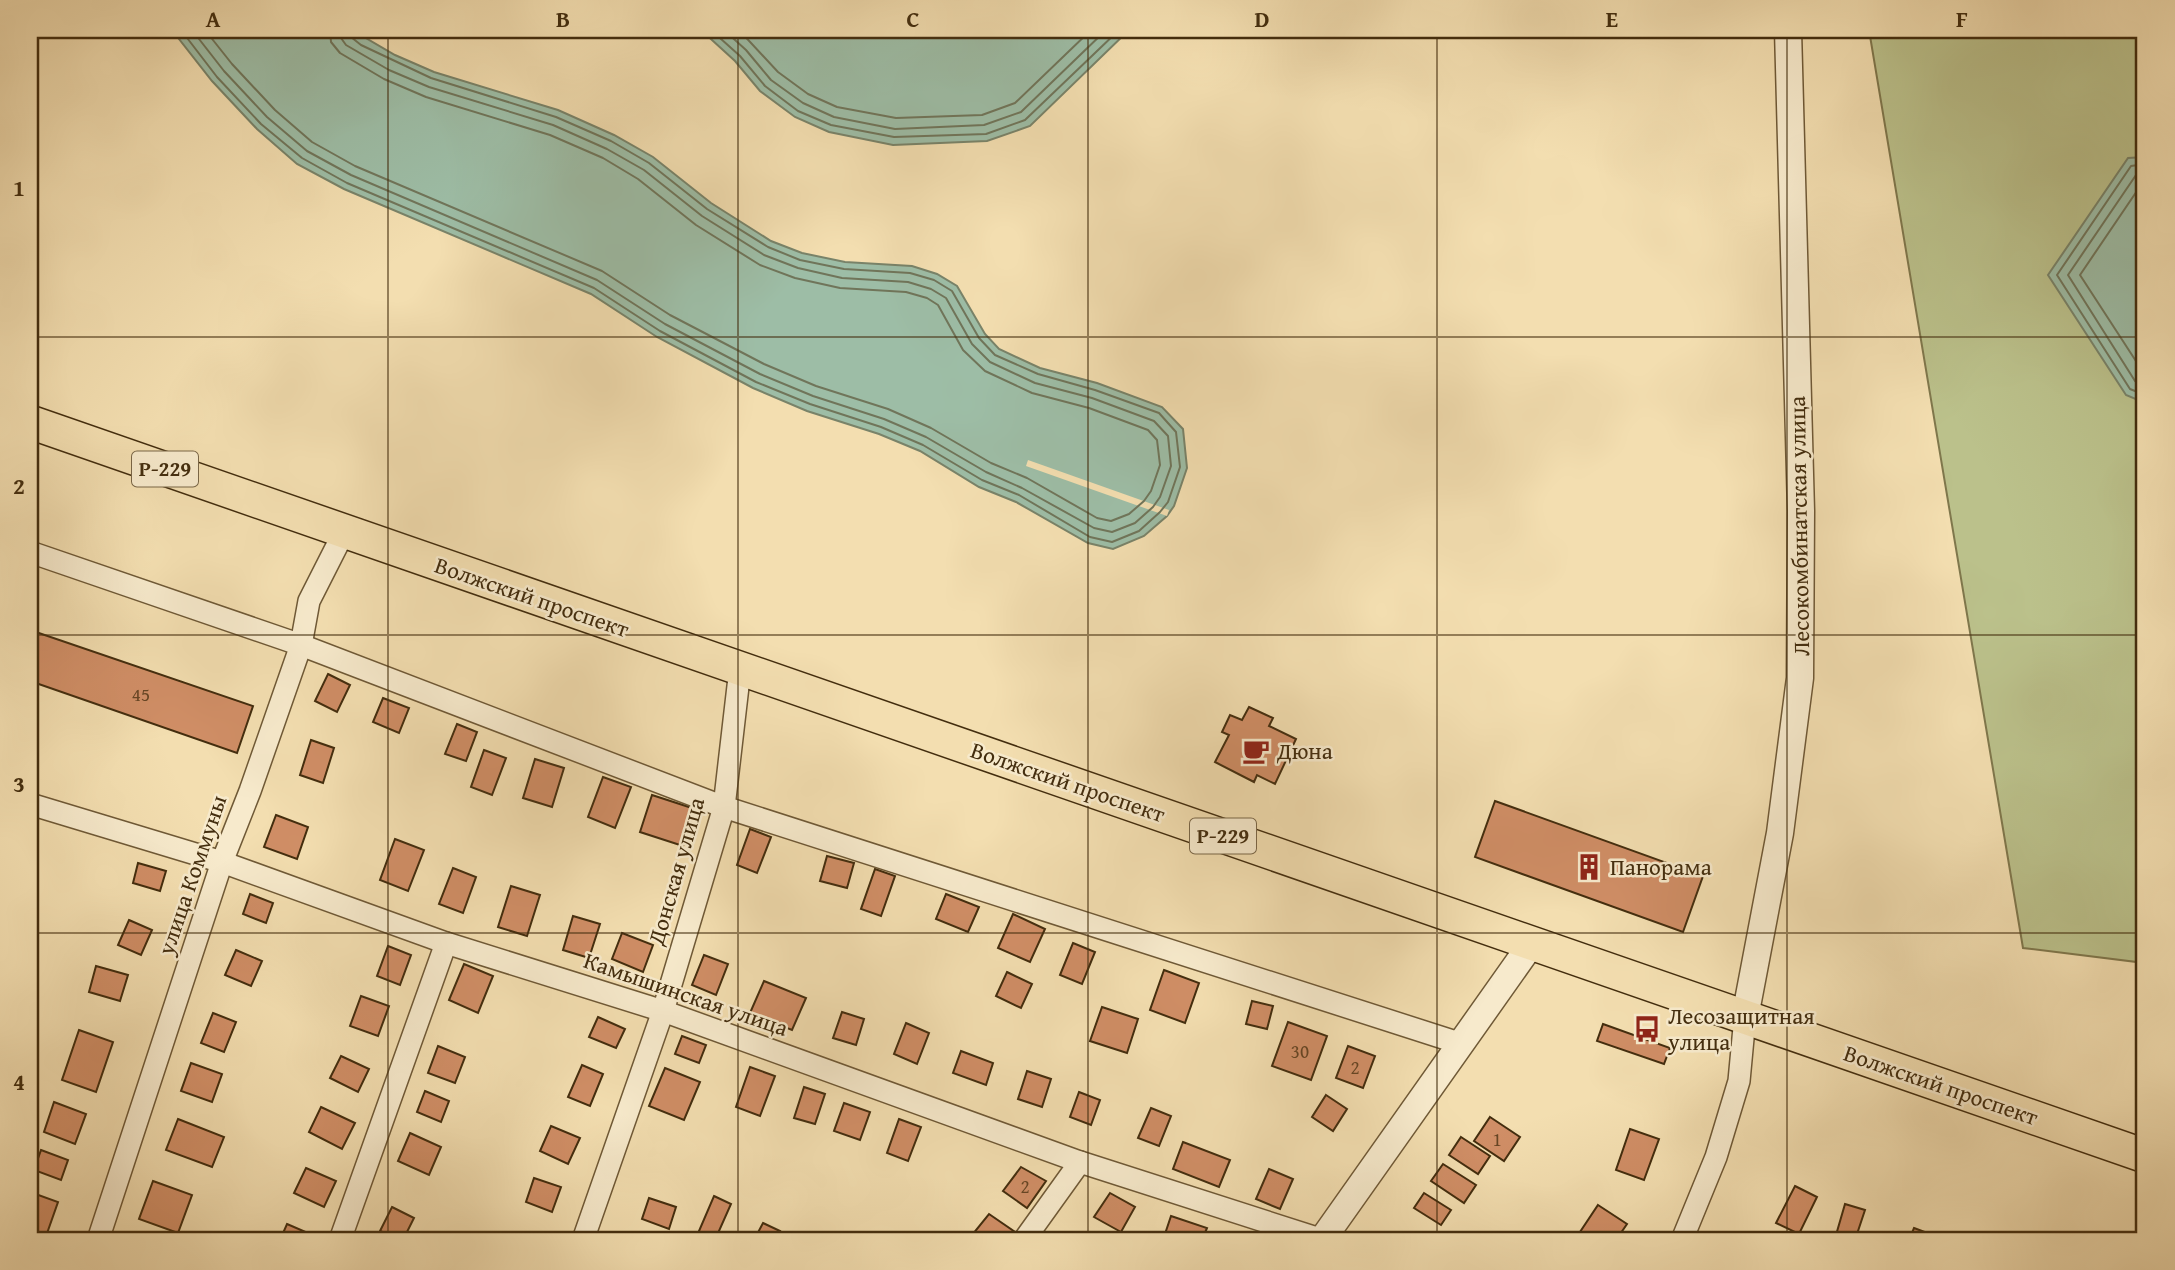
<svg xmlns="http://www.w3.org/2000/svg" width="2175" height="1270" font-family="'Gentium Book Plus',serif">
  <rect width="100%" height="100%" fill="#f3deb0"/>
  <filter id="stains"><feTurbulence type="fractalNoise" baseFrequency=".00286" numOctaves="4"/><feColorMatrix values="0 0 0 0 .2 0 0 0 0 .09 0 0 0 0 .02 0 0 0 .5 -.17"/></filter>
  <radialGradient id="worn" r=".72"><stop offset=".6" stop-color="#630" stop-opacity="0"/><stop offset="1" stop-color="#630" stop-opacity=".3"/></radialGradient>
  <path fill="#bbc18b" stroke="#7f774c" stroke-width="2" d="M 1869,30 L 2145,30 L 2145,963 L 2023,948 Z"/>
  <g fill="#9dbda6" stroke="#798369" stroke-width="2">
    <path d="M 172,30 L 352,30 L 395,55 L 434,72 L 558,110 L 614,135 L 653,157 L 711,203 L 771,241 L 802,253 L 845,262 L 912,266 L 937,274 L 957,286 L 985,334 L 999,349 L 1040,368 L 1097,383 L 1162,407 L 1183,429 L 1187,468 L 1174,506 L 1167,516 L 1144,536 L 1113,549 L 1088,543 L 1016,502 L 979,487 L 920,451 L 879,434 L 807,411 L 753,388 L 657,337 L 591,294 L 344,189 L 297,164 L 257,129 L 212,81 Z"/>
    <path d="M 701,30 L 1129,30 L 1030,126 L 987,141 L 893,145 L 829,132 L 795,117 L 760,91 L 735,61 Z"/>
    <path d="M 2145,157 L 2145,403 L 2126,395 L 2048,275 L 2128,158 Z"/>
  </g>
  <path fill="#f3deb0" d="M 1028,460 L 1169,510 L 1167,516 L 1026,466 Z"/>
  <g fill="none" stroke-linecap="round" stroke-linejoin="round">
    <g stroke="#70755a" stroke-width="2">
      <path d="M 181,30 L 217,77 L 261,124 L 302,158 L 347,183 L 594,288 L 660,331 L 756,382 L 810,404 L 881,427 L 923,445 L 982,480 L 1019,495 L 1090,537 L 1112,542 L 1139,531 L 1160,512 L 1168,502 L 1180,467 L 1176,432 L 1159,413 L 1095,390 L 1038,374 L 995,355 L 979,338 L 952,291 L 934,280 L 910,273 L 844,269 L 800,260 L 768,247 L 707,209 L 649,163 L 611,141 L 556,117 L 431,78 L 361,45 L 351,37 L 349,30"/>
      <path d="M 192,30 L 224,71 L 267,117 L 307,151 L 351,175 L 597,280 L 665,324 L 760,374 L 813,396 L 884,419 L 926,437 L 986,472 L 1022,488 L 1094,528 L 1112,532 L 1135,523 L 1153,507 L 1160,497 L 1171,466 L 1168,436 L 1154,421 L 1092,398 L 1035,383 L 990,362 L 972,344 L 946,298 L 931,289 L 908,282 L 842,278 L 798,268 L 764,255 L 702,216 L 644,170 L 607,149 L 553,125 L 429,87 L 389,70 L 346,45 L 341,38 L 340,30"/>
      <path d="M 205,30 L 232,64 L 275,110 L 312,142 L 355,166 L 602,271 L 670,315 L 764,364 L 816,386 L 888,409 L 931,428 L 991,463 L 1027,478 L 1097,518 L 1111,521 L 1129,514 L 1144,501 L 1151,491 L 1160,465 L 1157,440 L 1148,430 L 1089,408 L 1032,393 L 985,371 L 963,350 L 938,305 L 927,298 L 906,292 L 840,288 L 795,278 L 760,265 L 696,225 L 638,179 L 603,158 L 550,135 L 426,97 L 384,79 L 340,53 L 331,42 L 330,30"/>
      <path d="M 711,30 L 740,56 L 765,86 L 798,111 L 831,125 L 894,137 L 986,134 L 1025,120 L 1119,30"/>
      <path d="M 724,30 L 746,50 L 771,80 L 803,103 L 834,117 L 895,129 L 984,125 L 1021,112 L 1106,30"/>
      <path d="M 739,30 L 778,72 L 808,94 L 837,107 L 896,118 L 982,115 L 1015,103 L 1091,30"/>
      <path d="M 2145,164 L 2131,166 L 2057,275 L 2130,389 L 2145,395"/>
      <path d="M 2145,173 L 2136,175 L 2068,275 L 2135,381 L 2145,386"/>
      <path d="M 2145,183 L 2141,185 L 2080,275 L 2145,375"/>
    </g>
  </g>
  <g fill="#d08e66" stroke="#432d0e" stroke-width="2">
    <path d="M 30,630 L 253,706 L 237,753 L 30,681 Z"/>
    <path d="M 328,674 L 350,685 L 337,712 L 315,701 Z"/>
    <path d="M 383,698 L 409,708 L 399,733 L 373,722 Z"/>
    <path d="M 1249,707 L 1273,718 L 1269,726 L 1296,739 L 1275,784 L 1257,775 L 1254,782 L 1215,762 L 1229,735 L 1222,732 L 1230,715 L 1242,720 Z"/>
    <path d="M 457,724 L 477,732 L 466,761 L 445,754 Z"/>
    <path d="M 311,740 L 334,748 L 323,783 L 300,775 Z"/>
    <path d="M 484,750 L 506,758 L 492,795 L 471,787 Z"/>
    <path d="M 535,759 L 564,768 L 552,807 L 523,798 Z"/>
    <path d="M 603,777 L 631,787 L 615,828 L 588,817 Z"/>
    <path d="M 652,795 L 695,809 L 683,846 L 640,832 Z"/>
    <path d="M 1495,801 L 1703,876 L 1683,932 L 1475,857 Z"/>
    <path d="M 276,815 L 308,827 L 297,859 L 264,847 Z"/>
    <path d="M 30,822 L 35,823 L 30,844 Z"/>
    <path d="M 750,829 L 771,837 L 757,873 L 737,865 Z"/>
    <path d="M 395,839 L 424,850 L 408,891 L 380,880 Z"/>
    <path d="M 827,856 L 854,863 L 847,888 L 820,881 Z"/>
    <path d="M 138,863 L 166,871 L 160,891 L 133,883 Z"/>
    <path d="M 453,868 L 476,877 L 463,913 L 439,904 Z"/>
    <path d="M 875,869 L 895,876 L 881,916 L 861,909 Z"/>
    <path d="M 511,886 L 540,895 L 527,936 L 498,927 Z"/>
    <path d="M 250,894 L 273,903 L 266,923 L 243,914 Z"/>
    <path d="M 946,894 L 979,907 L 968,932 L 936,919 Z"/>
    <path d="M 1013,914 L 1045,929 L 1030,962 L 998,948 Z"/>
    <path d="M 573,916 L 600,924 L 589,958 L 563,950 Z"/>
    <path d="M 129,920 L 152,930 L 141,955 L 118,945 Z"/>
    <path d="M 622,933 L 653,945 L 643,972 L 612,959 Z"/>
    <path d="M 1073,943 L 1095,952 L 1082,984 L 1060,975 Z"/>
    <path d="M 388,946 L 411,955 L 400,985 L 377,976 Z"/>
    <path d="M 236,950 L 262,961 L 251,986 L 225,975 Z"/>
    <path d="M 704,955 L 728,964 L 716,995 L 692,985 Z"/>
    <path d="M 464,964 L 493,976 L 478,1013 L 449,1000 Z"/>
    <path d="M 96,966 L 128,975 L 120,1001 L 89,992 Z"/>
    <path d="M 1164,970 L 1199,983 L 1185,1023 L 1150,1010 Z"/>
    <path d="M 1007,972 L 1032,984 L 1021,1008 L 996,996 Z"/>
    <path d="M 764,981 L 806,998 L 792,1030 L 750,1013 Z"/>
    <path d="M 361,996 L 389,1006 L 378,1036 L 350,1026 Z"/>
    <path d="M 1252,1001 L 1273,1006 L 1267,1029 L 1246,1024 Z"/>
    <path d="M 1102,1007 L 1138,1019 L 1127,1053 L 1090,1041 Z"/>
    <path d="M 842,1012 L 864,1019 L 856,1045 L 833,1038 Z"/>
    <path d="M 213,1013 L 236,1022 L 224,1052 L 201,1043 Z"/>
    <path d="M 598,1017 L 625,1029 L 616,1048 L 589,1037 Z"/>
    <path d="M 1288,1022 L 1327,1036 L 1311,1080 L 1272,1066 Z"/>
    <path d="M 906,1023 L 929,1033 L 917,1064 L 894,1054 Z"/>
    <path d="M 1603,1024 L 1670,1048 L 1664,1064 L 1597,1041 Z"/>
    <path d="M 79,1030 L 113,1042 L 96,1092 L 62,1080 Z"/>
    <path d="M 682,1036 L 706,1045 L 699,1063 L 675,1054 Z"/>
    <path d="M 438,1046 L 465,1057 L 455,1083 L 428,1073 Z"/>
    <path d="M 1348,1046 L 1375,1056 L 1363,1088 L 1336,1078 Z"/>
    <path d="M 961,1051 L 993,1063 L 986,1085 L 953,1073 Z"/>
    <path d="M 341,1056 L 369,1069 L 358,1092 L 330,1078 Z"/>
    <path d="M 191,1063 L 222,1074 L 212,1102 L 181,1091 Z"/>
    <path d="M 582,1065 L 603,1074 L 590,1106 L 568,1097 Z"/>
    <path d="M 750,1067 L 775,1076 L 760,1116 L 736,1107 Z"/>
    <path d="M 665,1068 L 700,1082 L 684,1120 L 649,1106 Z"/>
    <path d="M 1027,1071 L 1051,1079 L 1042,1107 L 1018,1099 Z"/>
    <path d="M 804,1087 L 825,1094 L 815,1124 L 794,1118 Z"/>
    <path d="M 425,1091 L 449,1101 L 441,1122 L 417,1112 Z"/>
    <path d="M 1079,1092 L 1100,1100 L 1091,1125 L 1070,1117 Z"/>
    <path d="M 1326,1095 L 1347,1109 L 1333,1131 L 1312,1117 Z"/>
    <path d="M 54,1102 L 86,1114 L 75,1144 L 44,1132 Z"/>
    <path d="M 844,1103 L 870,1112 L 860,1140 L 834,1131 Z"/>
    <path d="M 321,1107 L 355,1123 L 342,1149 L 309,1132 Z"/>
    <path d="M 1151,1108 L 1171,1116 L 1159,1146 L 1138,1138 Z"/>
    <path d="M 1490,1117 L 1520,1137 L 1504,1161 L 1474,1141 Z"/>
    <path d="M 178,1119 L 224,1137 L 212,1167 L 166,1150 Z"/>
    <path d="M 899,1119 L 921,1127 L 908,1161 L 887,1153 Z"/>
    <path d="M 551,1126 L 580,1138 L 568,1164 L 540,1151 Z"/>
    <path d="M 1630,1129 L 1659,1139 L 1644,1180 L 1616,1170 Z"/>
    <path d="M 410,1133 L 441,1147 L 429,1175 L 398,1161 Z"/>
    <path d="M 1461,1137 L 1490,1156 L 1478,1174 L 1449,1155 Z"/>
    <path d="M 1183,1142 L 1230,1160 L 1219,1187 L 1173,1169 Z"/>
    <path d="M 41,1150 L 68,1160 L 61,1180 L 34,1170 Z"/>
    <path d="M 1443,1164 L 1476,1185 L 1464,1203 L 1431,1181 Z"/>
    <path d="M 1021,1167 L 1046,1181 L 1027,1208 L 1003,1191 Z"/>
    <path d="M 306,1168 L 336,1181 L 324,1207 L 294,1193 Z"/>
    <path d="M 1269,1169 L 1293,1179 L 1280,1209 L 1256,1199 Z"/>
    <path d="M 534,1178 L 561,1187 L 552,1212 L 526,1202 Z"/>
    <path d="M 153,1181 L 192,1195 L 178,1233 L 139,1219 Z"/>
    <path d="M 1795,1186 L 1817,1197 L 1799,1234 L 1776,1223 Z"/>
    <path d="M 30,1192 L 58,1202 L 45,1239 L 30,1234 Z"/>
    <path d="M 1110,1193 L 1135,1207 L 1121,1232 L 1094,1217 Z"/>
    <path d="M 1424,1193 L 1451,1210 L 1441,1225 L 1414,1208 Z"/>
    <path d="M 714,1196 L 731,1204 L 715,1240 L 701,1240 L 696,1238 Z"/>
    <path d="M 649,1198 L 676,1207 L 669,1229 L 642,1219 Z"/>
    <path d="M 1845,1204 L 1865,1210 L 1855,1240 L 1836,1235 Z"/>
    <path d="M 1598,1205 L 1627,1224 L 1616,1240 L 1592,1240 L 1580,1232 Z"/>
    <path d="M 392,1207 L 414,1218 L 403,1240 L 380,1231 Z"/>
    <path d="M 989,1214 L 1018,1234 L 1013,1240 L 968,1240 Z"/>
    <path d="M 1171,1216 L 1207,1228 L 1202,1240 L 1163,1240 Z"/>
    <path d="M 763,1223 L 780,1231 L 775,1240 L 754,1240 Z"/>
    <path d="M 287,1224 L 322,1239 L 321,1240 L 280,1240 Z"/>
    <path d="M 1914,1228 L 1946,1240 L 1909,1240 Z"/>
  </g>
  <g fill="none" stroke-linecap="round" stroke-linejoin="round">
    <defs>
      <g id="minor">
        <path d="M 30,552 L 301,645 L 724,807 L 1462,1044"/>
        <path d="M 30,804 L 222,862 L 446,943 L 663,1011 L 1080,1162 L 1323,1240"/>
        <path d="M 98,1240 L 222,862 L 250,791 L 301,645 L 309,601 L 344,532"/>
        <path d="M 340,1240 L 446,943"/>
        <path d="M 583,1240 L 663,1011 L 724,807 L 740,669"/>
        <path d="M 1024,1240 L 1080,1162"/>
        <path d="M 1682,1240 L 1716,1157 L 1739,1081 L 1745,1017"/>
      </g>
      <g id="tertiary">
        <path d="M 1745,1017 L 1780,833 L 1800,678 L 1801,511 L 1788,30"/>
        <path d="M 1322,1240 L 1532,943"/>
      </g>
      <path id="primary" d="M 30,422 L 2145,1156"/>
    </defs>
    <use href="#minor" stroke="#6f5936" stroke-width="24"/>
    <use href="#tertiary" stroke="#6f5936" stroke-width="29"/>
    <use href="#primary" stroke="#432d0e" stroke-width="36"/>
    <use href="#minor" stroke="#f7eacc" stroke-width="21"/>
    <use href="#tertiary" stroke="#f7eacc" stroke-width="26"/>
    <use href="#primary" stroke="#f3deb0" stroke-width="33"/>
  </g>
  <path fill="none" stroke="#432d0e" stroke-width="2" stroke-opacity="0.55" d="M 388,30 L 388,1240M 738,30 L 738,1240M 1088,30 L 1088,1240M 1437,30 L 1437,1240M 1787,30 L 1787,1240M 30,337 L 2145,337M 30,635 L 2145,635M 30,933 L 2145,933"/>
  <defs>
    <symbol id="cafe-bare" viewBox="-9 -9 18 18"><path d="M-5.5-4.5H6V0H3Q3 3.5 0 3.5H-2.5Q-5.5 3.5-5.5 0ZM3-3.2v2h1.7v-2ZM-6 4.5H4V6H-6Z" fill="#8f2418" stroke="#f7eacc" stroke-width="2.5" paint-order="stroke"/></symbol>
    <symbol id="building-bare" viewBox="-9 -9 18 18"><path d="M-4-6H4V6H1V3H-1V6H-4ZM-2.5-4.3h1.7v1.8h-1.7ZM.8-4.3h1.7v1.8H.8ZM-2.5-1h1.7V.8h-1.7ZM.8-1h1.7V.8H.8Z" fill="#8f2418" stroke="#f7eacc" stroke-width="2.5" paint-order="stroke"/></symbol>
    <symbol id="bus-bare" viewBox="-9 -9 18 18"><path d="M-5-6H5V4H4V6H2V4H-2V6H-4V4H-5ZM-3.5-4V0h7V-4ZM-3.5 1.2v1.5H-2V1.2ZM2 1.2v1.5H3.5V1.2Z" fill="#8f2418" stroke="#f7eacc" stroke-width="2.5" paint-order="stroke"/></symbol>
  </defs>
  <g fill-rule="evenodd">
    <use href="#cafe-bare" x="1237" y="732" width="38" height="38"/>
    <use href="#building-bare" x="1570" y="848" width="38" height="38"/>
    <use href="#bus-bare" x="1628" y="1010" width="38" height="38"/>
  </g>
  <g text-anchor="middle" stroke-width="5" stroke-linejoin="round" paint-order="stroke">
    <g font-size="19" fill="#664524">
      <text x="141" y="701">45</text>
      <text x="1300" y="1058">30</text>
      <text x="1355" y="1074">2</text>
      <text x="1497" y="1146">1</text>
      <text x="1025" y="1193">2</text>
    </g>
    <g fill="#f7eacc" stroke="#796647" stroke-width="2">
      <rect x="132" y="451.5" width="66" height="35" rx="5"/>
      <rect x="1190" y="818.5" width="66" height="35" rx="5"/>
    </g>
    <g font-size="21" font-weight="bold" fill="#432d0e">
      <text x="165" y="476">Р-229</text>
      <text x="1223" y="843">Р-229</text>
    </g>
    <g font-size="23" fill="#432d0e" stroke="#f7eacc">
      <text transform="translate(1799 526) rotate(-91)" y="8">Лесокомбинатская улица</text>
      <text transform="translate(532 597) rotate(19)" y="8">Волжский проспект</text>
      <text transform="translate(1068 782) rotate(19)" y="8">Волжский проспект</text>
      <text transform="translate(676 871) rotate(-74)" y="8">Донская улица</text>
      <text transform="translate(192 875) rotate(-71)" y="8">улица Коммуны</text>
      <text transform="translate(686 994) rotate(19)" y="8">Камышинская улица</text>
      <text transform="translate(1941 1085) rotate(19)" y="8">Волжский проспект</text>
    </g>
    <g font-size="23" fill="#432d0e" stroke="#f7eacc" text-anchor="start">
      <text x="1277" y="759">Дюна</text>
      <text x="1610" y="875">Панорама</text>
      <text x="1668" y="1024">Лесозащитная<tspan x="1668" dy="26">улица</tspan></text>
    </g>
  </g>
  <rect width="2175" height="1270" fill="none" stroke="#f3deb0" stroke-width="77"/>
  <rect x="38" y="38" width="2098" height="1194" fill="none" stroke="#432d0e" stroke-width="2.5"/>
  <g font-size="23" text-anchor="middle" font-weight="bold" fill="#432d0e">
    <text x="213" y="27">A</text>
    <text x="563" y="27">B</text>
    <text x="913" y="27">C</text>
    <text x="1262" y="27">D</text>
    <text x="1612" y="27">E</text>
    <text x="1962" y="27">F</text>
    <text x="19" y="196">1</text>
    <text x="19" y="494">2</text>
    <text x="19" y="792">3</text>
    <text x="19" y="1090">4</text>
  </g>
  <rect width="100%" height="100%" filter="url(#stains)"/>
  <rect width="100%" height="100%" fill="url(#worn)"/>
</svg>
